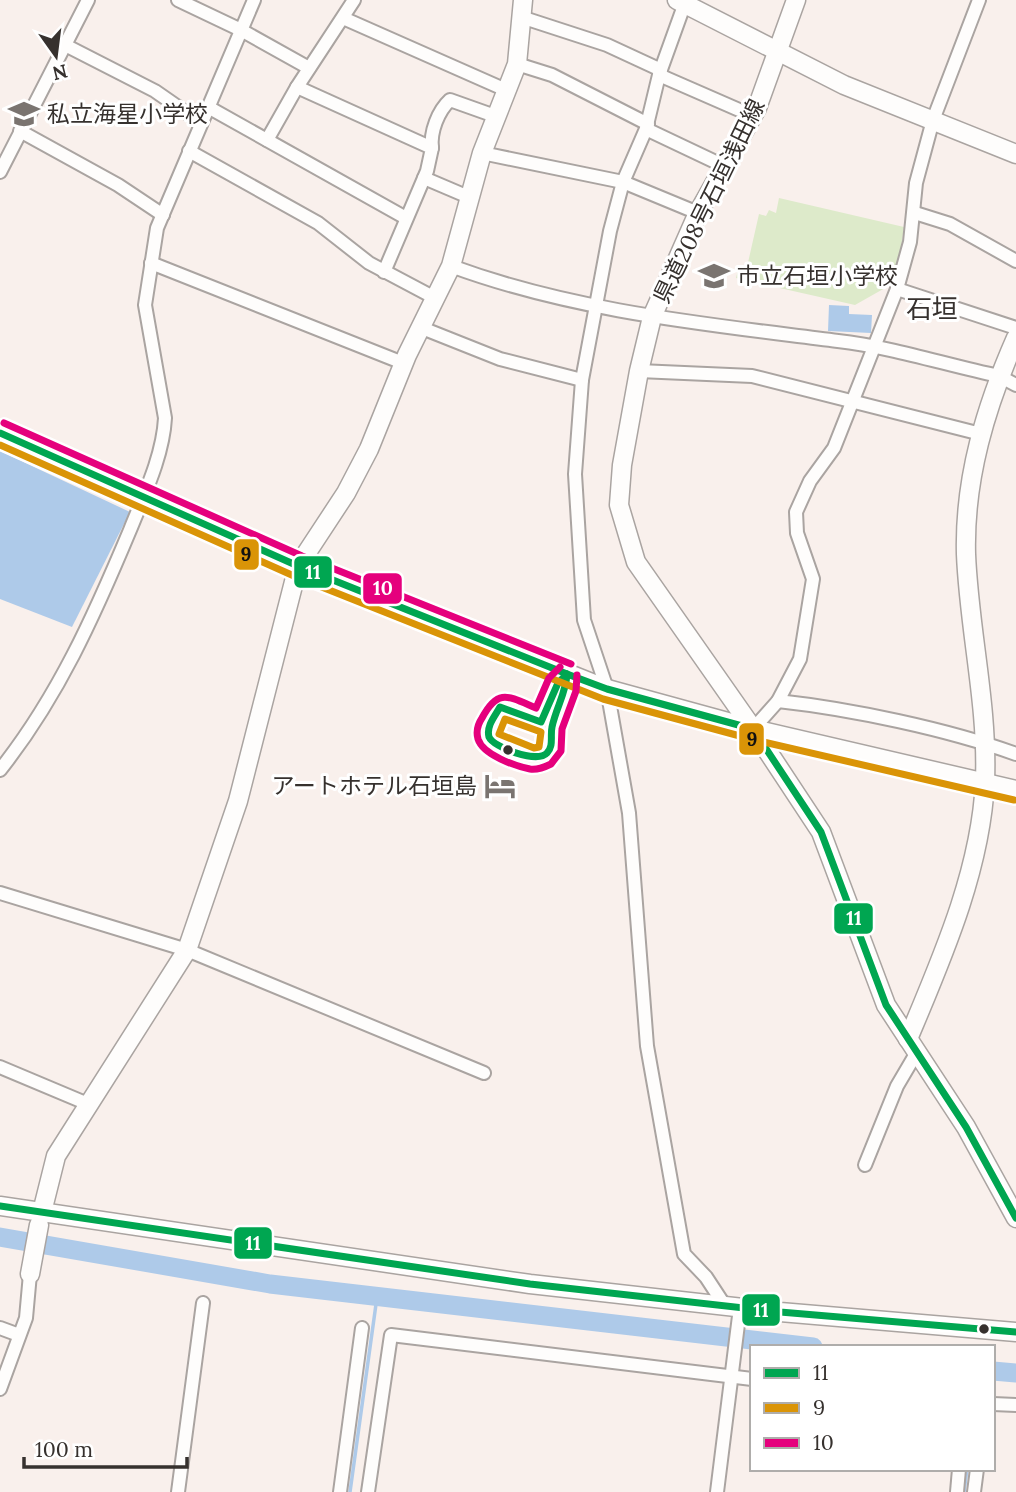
<svg xmlns="http://www.w3.org/2000/svg" width="1016" height="1492" font-family="Lora,'Noto Sans JP',serif">
  <rect width="100%" height="100%" fill="#f9f0ec"/>
  <path fill="#ddeaca" d="M 779,198 L 904,227 L 897,275 L 888,273 L 885,288 L 855,305 L 736,278 L 739,266 L 747,267 L 759,214 L 766,216 L 769,210 L 776,213 Z"/>
  <g fill="#aecae9">
    <path d="M 829,305 L 849,306 L 849,314 L 872,315 L 871,333 L 828,331 Z"/>
    <path d="M 0,451 L 130,512 L 72,627 L 0,599 Z"/>
  </g>
  <g fill="none" stroke-linecap="round" stroke-linejoin="round">
    <g stroke="#aecae9" stroke-width="3.5">
      <path d="M 350,1492 L 377,1297"/>
      <path d="M 964,1492 L 967,1469"/>
    </g>
    <g stroke="#aecae9" stroke-width="19">
      <path d="M 0,1237 L 270,1284 L 813,1347"/>
      <path d="M 993,1371 L 1016,1373"/>
    </g>
    <defs>
      <g id="street">
        <path d="M 178,0 L 241,30 L 309,68"/>
        <path d="M 354,0 L 297,87 L 432,148 L 427,171 L 384,272"/>
        <path d="M 686,0 L 659,75 L 646,129 L 623,182 L 610,231 L 582,380 L 575,474 L 584,620 L 607,689 L 629,813 L 647,1046 L 684,1254 L 706,1277 L 725,1306"/>
        <path d="M 521,17 L 607,45 L 661,70"/>
        <path d="M 343,18 L 506,90"/>
        <path d="M 65,45 L 155,91 L 201,123"/>
        <path d="M 517,64 L 552,75 L 648,124"/>
        <path d="M 659,75 L 753,116"/>
        <path d="M 208,107 L 406,218"/>
        <path d="M 646,129 L 724,166"/>
        <path d="M 20,131 L 118,185 L 163,215"/>
        <path d="M 267,140 L 297,87"/>
        <path d="M 432,148 C 430,132 438,111 450,100 L 495,116"/>
        <path d="M 189,151 L 318,223 L 369,263 L 435,298"/>
        <path d="M 482,153 L 623,182 L 698,213"/>
        <path d="M 0,172 L 88,0"/>
        <path d="M 424,178 L 471,198"/>
        <path d="M 915,213 L 950,224 L 1016,261"/>
        <path d="M 151,263 L 403,363"/>
        <path d="M 451,266 C 576,312 706,324 838,341 C 892,347 946,365 999,376 L 1016,385"/>
        <path d="M 897,289 L 1016,328"/>
        <path d="M 422,328 L 500,359 L 582,380"/>
        <path d="M 639,371 L 752,376 L 981,434"/>
        <path d="M 778,701 C 851,709 947,729 1016,754"/>
        <path d="M 753,729 L 778,701 L 800,659 L 813,579 L 797,533 L 796,512 L 810,481 L 834,448 L 897,289 L 910,242 L 916,183 L 933,120 L 979,0"/>
        <path d="M 0,770 C 58,697 94,616 130,530 C 144,495 163,456 165,418 L 145,305 L 157,228 L 254,0"/>
        <path d="M 0,893 L 187,950 L 484,1073"/>
        <path d="M 0,1067 L 88,1104"/>
        <path d="M 865,1165 L 897,1086 L 917,1052"/>
        <path d="M 0,1328 L 19,1335"/>
        <path d="M 0,1389 L 26,1318 L 30,1274"/>
        <path d="M 993,1404 L 1016,1405"/>
        <path d="M 178,1492 L 203,1303"/>
        <path d="M 340,1492 L 362,1328"/>
        <path d="M 368,1492 L 391,1335 L 752,1379"/>
        <path d="M 717,1492 L 740,1308"/>
        <path d="M 957,1492 L 959,1469"/>
        <path d="M 974,1492 L 977,1469"/>
      </g>
      <g id="secondary">
        <path d="M 677,0 L 844,85 L 1016,154"/>
        <path d="M 796,0 L 757,108 L 698,213 L 652,317 L 639,371 L 622,465 L 619,505 L 636,562 L 753,729 L 821,832 L 886,1005 L 966,1127 L 1016,1218"/>
        <path d="M 0,433 L 142,499 L 298,566 L 607,689 L 753,729 L 1016,790"/>
        <path d="M 908,1039 C 942,958 981,870 985,781 C 988,704 969,630 966,554 C 964,478 986,406 1016,338"/>
        <path d="M 0,1206 L 530,1284 L 780,1312 L 1016,1332"/>
        <path d="M 42,1212 L 56,1156 L 187,950 L 238,801 L 298,566 L 346,493 L 369,449 L 407,355 L 451,266 L 482,153 L 517,64 L 523,0"/>
        <path d="M 30,1274 L 39,1225"/>
      </g>
    </defs>
    <use href="#street" stroke="#aaa4a1" stroke-width="16"/>
    <use href="#secondary" stroke="#aaa4a1" stroke-width="21"/>
    <use href="#street" stroke="#fefdfc" stroke-width="12"/>
    <use href="#secondary" stroke="#fefdfc" stroke-width="18"/>
    <defs>
      <g id="bus-1">
        <path d="M 0,433 L 298,566 L 567,674 L 607,689 L 753,729 L 821,832 L 886,1005 L 966,1127 L 1016,1218"/>
        <path d="M 567,674 C 566,693 556,708 552,727 C 550,736 554,746 547,753 C 537,764 493,747 489,737 C 486,726 495,716 500,707 L 541,722 L 558,683 Z"/>
        <path d="M 0,1206 L 530,1284 L 780,1312 L 1016,1332"/>
      </g>
      <g id="bus-2">
        <path d="M 0,445 L 294,576 L 603,699 L 751,739 L 1014,800"/>
        <path d="M 505,719 L 541,732 L 539,747 L 534,748 L 499,734 Z"/>
      </g>
      <g id="bus-3">
        <path d="M 4,423 L 302,556 L 571,664"/>
        <path d="M 560,667 L 549,678 L 536,708 C 508,696 498,688 482,718 C 478,724 476,732 478,739 C 483,755 515,766 530,769 C 537,770 545,767 551,764 L 561,751 L 562,729 L 576,691 L 577,675"/>
      </g>
    </defs>
    <use href="#bus-1" stroke="#fff" stroke-width="12"/>
    <use href="#bus-2" stroke="#fff" stroke-width="12"/>
    <use href="#bus-3" stroke="#fff" stroke-width="12"/>
    <use href="#bus-1" stroke="#00a651" stroke-width="7"/>
    <use href="#bus-2" stroke="#da9407" stroke-width="7"/>
    <use href="#bus-3" stroke="#e5007d" stroke-width="7"/>
  </g>
  <defs>
    <symbol id="school-bare" viewBox="-9 -9 18 18"><path d="M0-5L7-2L0 1L-7-2ZM-4 1L0 2.5L4 1V4Q0 6-4 4Z" fill="#7a7470" stroke="#fff" stroke-width="2.5" paint-order="stroke"/></symbol>
    <symbol id="hotel-bare" viewBox="-9 -9 18 18"><path d="M-6-4.5h1.5V1H6V5H4.5V3h-9V5H-6ZM-4 0a1.8 1.8 0 1 1 3.6 0ZM.5 0V-2.5h3Q6-2.5 6 0Z" fill="#7a7470" stroke="#fff" stroke-width="2.5" paint-order="stroke"/></symbol>
  </defs>
  <g fill-rule="evenodd">
    <use href="#school-bare" x="2" y="92" width="44" height="44"/>
    <use href="#school-bare" x="692" y="254" width="44" height="44"/>
    <use href="#hotel-bare" x="478" y="764" width="44" height="44"/>
  </g>
  <g fill="#36312e" stroke="#fff" stroke-width="2.5">
    <circle cx="508" cy="750" r="6"/>
    <circle cx="984" cy="1329" r="6"/>
  </g>
  <g text-anchor="middle" stroke-width="6" stroke-linejoin="round" paint-order="stroke">
    <g font-size="23" fill="#36312e" stroke="#fff" text-anchor="start">
      <text x="47" y="122">私立海星小学校</text>
      <text x="737" y="284">市立石垣小学校</text>
      <text x="477" y="794" text-anchor="end">アートホテル石垣島</text>
    </g>
    <g font-size="23" fill="#36312e" stroke="#fff">
      <text transform="translate(709 201) rotate(-64)" y="8">県道208号石垣浅田線</text>
    </g>
    <g font-size="26" fill="#36312e" stroke="#fff">
      <text x="932" y="318">石垣</text>
    </g>
  </g>
  <g stroke="#fff" stroke-width="2.5">
    <rect x="233" y="538" width="27" height="33" rx="7" fill="#da9407"/>
    <rect x="293" y="555" width="40" height="34" rx="7" fill="#00a651"/>
    <rect x="362" y="572" width="41" height="33" rx="7" fill="#e5007d"/>
    <rect x="738" y="722" width="27" height="34" rx="7" fill="#da9407"/>
    <rect x="833" y="902" width="41" height="33" rx="7" fill="#00a651"/>
    <rect x="233" y="1226" width="40" height="34" rx="7" fill="#00a651"/>
    <rect x="741" y="1293" width="40" height="34" rx="7" fill="#00a651"/>
  </g>
  <g font-size="19" text-anchor="middle" font-weight="bold" fill="#fff">
    <text x="313" y="579">11</text>
    <text x="383" y="595">10</text>
    <text x="854" y="925">11</text>
    <text x="253" y="1250">11</text>
    <text x="761" y="1317">11</text>
  </g>
  <g font-size="19" text-anchor="middle" font-weight="bold" fill="#111">
    <text x="246" y="561">9</text>
    <text x="752" y="746">9</text>
  </g>
  <rect x="750" y="1345" width="245" height="126" fill="#ffffff" stroke="#afadab" stroke-width="2"/>
  <rect x="764" y="1368" width="35" height="10" fill="#00a651" stroke="#afadab" stroke-width="2"/>
  <text x="813" y="1380" font-size="21" fill="#36312e">11</text>
  <rect x="764" y="1403" width="35" height="10" fill="#da9407" stroke="#afadab" stroke-width="2"/>
  <text x="813" y="1415" font-size="21" fill="#36312e">9</text>
  <rect x="764" y="1438" width="35" height="10" fill="#e5007d" stroke="#afadab" stroke-width="2"/>
  <text x="813" y="1450" font-size="21" fill="#36312e">10</text>
  <g transform="translate(56 56) rotate(166)" stroke="#ffffff" stroke-width="5" paint-order="stroke">
  <path d="M0-5L12 26L0 18L-12 26Z" fill="#36312e"/>
  <text y="-10" font-size="19" font-weight="bold" text-anchor="middle" fill="#36312e">N</text>
  </g>
  <path d="M24 1457v10h163v-10" fill="none" stroke="#36312e" stroke-width="3.5"/>
  <text x="35" y="1457" font-size="21" fill="#36312e" stroke="#ffffff" stroke-width="5" paint-order="stroke">100 m</text>
</svg>
